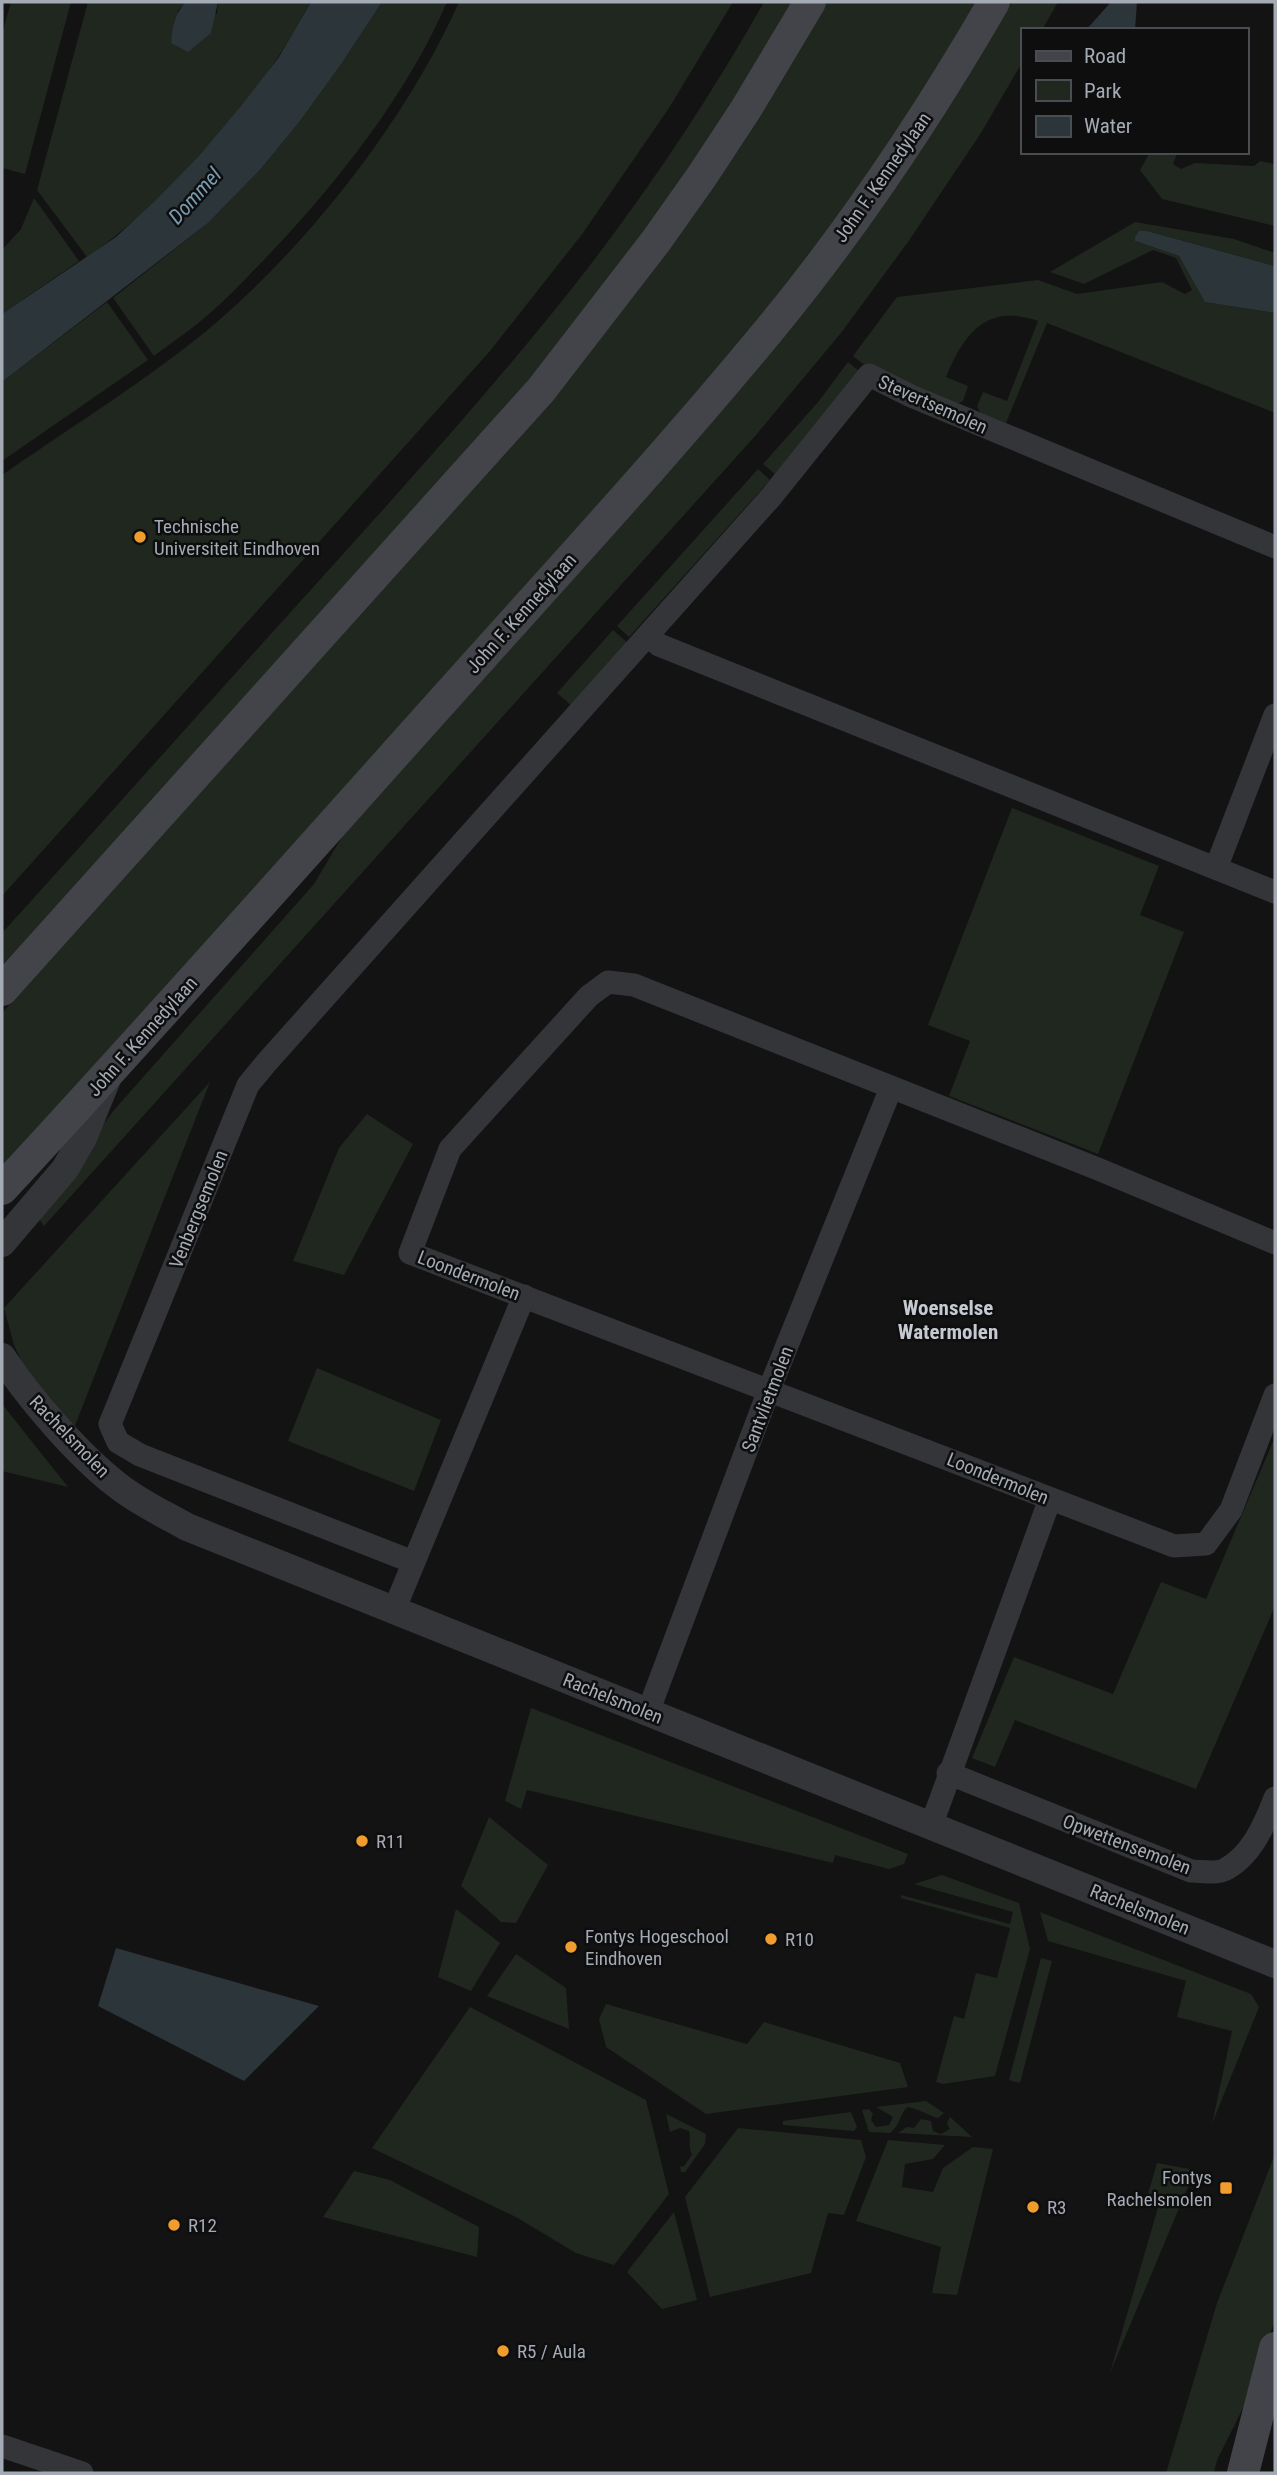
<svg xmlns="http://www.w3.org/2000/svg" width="1277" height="2475" font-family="'Roboto Condensed',sans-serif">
  <rect width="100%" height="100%" fill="#131314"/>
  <g fill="#1f271f">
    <path d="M 11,2 L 71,2 L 25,174 L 2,168 L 2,34 Z"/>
    <path d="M 88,2 L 185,2 L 177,12 L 217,14 L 218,2 L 311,2 C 300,20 290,40 278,57 C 229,129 159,208 87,257 L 37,190 Z"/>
    <path d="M 382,2 L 447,2 C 406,97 334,187 262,262 C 245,279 228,298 209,314 C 192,329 172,342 154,356 L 113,298 L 208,223 L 260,170 L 300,121 L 342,63 Z"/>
    <path d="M 459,2 L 733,2 L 669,108 L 583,233 L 490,351 L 2,896 L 2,475 C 61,434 123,395 181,351 C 291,268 403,128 459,2 Z"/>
    <path d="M 764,2 L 793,2 C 760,57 729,113 692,165 C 631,253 565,337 497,419 L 2,969 L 2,933 C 101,824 199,713 298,604 C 383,510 469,415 549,317 C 629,219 702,112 764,2 Z"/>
    <path d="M 827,2 L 978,2 C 911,111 841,218 761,319 C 729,359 694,397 661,436 L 2,1168 L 2,1013 L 522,435 L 766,105 Z"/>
    <path d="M 1012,2 L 1058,2 L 1042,30 L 1023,30 L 1023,61 L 981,133 L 908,242 L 841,333 L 756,435 L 44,1226 L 37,1216 L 114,1110 L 314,884 L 352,820 L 885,202 L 941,119 Z"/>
    <path d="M 1150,152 L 1178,152 L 1173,164 L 1181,169 L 1195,163 L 1254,166 L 1260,161 L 1275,164 L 1275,226 L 1162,199 L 1140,170 Z"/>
    <path d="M 34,198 L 79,261 L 2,314 L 2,250 L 21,229 Z"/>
    <path d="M 1135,222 L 1234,239 L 1275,253 L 1275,266 L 1147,231 L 1135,241 L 1179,256 L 1206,302 L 1275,313 L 1275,413 L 1047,323 L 1006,423 L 980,413 L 977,406 L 983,392 L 1007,401 L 1038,321 C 986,303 964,334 946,377 L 968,386 L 963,401 L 957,404 L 872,371 L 853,356 L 897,297 L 1038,280 L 1077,294 L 1162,282 L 1185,294 L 1192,290 L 1176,258 L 1153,250 L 1084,284 L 1050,272 Z"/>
    <path d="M 107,302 L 148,360 L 2,461 L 2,382 Z"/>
    <path d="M 848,362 L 864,375 L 775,474 L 763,464 L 819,401 Z"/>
    <path d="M 758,469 L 770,480 L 629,637 L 617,626 Z"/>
    <path d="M 613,630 L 629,644 L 573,707 L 557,693 Z"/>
    <path d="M 1012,808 L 1159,866 L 1140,915 L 1184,932 L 1098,1154 L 949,1096 L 970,1041 L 928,1025 Z"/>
    <path d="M 210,1082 L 74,1428 L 30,1379 L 14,1345 L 4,1308 Z"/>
    <path d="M 367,1114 L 413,1144 L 344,1275 L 293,1261 L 339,1148 Z"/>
    <path d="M 317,1368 L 441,1420 L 414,1491 L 288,1441 Z"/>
    <path d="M 2,1404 L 68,1487 L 2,1471 Z"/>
    <path d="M 1275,1437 L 1275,1606 L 1196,1789 L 1015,1720 L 995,1767 L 972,1758 L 1014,1657 L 1113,1694 L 1161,1582 L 1206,1599 Z"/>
    <path d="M 531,1708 L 908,1854 L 904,1864 L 889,1869 L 835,1855 L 833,1863 L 527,1790 L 521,1809 L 505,1801 Z"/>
    <path d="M 489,1817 L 548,1865 L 516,1923 L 501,1922 L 461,1886 Z"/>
    <path d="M 942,1875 L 1019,1903 L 1030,1949 L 995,2076 L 943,2084 L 936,2082 L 954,2016 L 964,2019 L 976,1973 L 997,1978 L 1010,1928 L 901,1898 L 901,1895 L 1010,1924 L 1013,1912 L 914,1884 Z"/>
    <path d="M 456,1909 L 500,1943 L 471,1991 L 438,1977 Z"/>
    <path d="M 1040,1912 L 1251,1994 L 1259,2007 L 1212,2124 L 1232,2031 L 1177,2017 L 1186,1981 L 1048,1941 Z"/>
    <path d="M 516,1954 L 566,1988 L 569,2029 L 487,1996 Z"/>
    <path d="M 1041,1958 L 1052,1961 L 1020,2083 L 1009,2080 Z"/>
    <path d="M 606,2004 L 747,2044 L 764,2022 L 900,2063 L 908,2087 L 706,2114 L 606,2047 L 599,2019 Z"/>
    <path d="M 470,2007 L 646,2100 L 669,2194 L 614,2265 L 576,2253 L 516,2217 L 372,2148 Z"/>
    <path d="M 926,2101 L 944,2113 L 938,2118 C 927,2115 919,2109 908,2107 C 900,2112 901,2125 890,2133 L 869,2132 L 862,2110 L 869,2109 L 873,2114 L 871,2120 L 876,2127 L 889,2125 L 893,2117 L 876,2107 Z"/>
    <path d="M 851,2112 L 857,2127 L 854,2131 L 783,2125 L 783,2121 Z"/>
    <path d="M 666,2114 L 706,2134 L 705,2144 L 685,2172 L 681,2172 L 680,2167 L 684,2166 L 692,2155 C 688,2146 691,2139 689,2131 L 680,2128 L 670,2132 Z"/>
    <path d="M 950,2117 L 972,2137 L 898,2133 L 907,2127 L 914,2128 L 921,2119 L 931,2121 L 933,2131 L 941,2134 L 950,2129 L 947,2123 Z"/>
    <path d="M 738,2128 L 861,2140 L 866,2157 L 844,2215 L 828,2213 L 811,2273 L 710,2297 L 685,2197 Z"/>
    <path d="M 888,2140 L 945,2145 L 933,2159 L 905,2164 L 902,2187 L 933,2192 L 943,2168 L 973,2147 L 993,2149 L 957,2295 L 932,2293 L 941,2247 L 856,2221 Z"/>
    <path d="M 1275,2154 L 1275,2319 L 1253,2388 L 1217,2460 L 1214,2473 L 1166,2473 L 1217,2303 Z"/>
    <path d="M 1157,2163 L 1195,2170 L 1110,2373 L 1159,2204 L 1146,2201 Z"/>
    <path d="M 354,2171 L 390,2180 L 479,2227 L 477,2257 L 323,2217 Z"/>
    <path d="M 674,2212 L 697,2300 L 662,2309 L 627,2272 Z"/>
  </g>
  <g fill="#2b353a">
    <path d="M 185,2 L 218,2 L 211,33 L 188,52 L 171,43 C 172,27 175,15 185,2 Z"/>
    <path d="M 311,2 L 382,2 L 342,63 L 300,121 L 260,170 L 208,223 L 2,382 L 2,314 L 116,237 L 155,201 L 199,156 L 241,106 L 279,57 Z"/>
    <path d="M 1111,2 L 1137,2 L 1135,30 L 1086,30 Z"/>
    <path d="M 1139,231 L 1147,231 L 1275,266 L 1275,313 L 1205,302 L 1179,256 L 1135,241 L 1135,237 Z"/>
    <path d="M 116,1948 L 319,2006 L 244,2081 L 98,2006 Z"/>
  </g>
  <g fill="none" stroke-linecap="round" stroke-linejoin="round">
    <g stroke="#343539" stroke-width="23">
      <path d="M 648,636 L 659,645 L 1275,892"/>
      <path d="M 1216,868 L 1275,715"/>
      <path d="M 1275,1243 L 1098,1169 L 634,985 L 608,982 L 589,996 L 450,1149 L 410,1253 L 1174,1546 L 1206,1544 L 1231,1510 L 1275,1395"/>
      <path d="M 413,1562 L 140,1455 L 118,1442 L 110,1424 L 248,1085 L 267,1062 L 771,497 L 869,375 L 911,396 L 1275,547"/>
      <path d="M 394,1610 L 524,1296"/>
      <path d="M 648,1712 L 769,1390 L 891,1088"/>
      <path d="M 948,1773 L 1191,1871 C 1201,1871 1216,1874 1224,1870 C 1251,1857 1265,1824 1275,1798"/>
      <path d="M 931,1826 L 1050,1499"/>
      <path d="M 2,2446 L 82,2473"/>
    </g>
    <g stroke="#343539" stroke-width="28">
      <path d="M 2,1243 L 65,1169 L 83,1138 L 107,1079"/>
      <path d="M 2,1357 C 30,1399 77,1454 117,1485 C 138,1502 164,1514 187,1527 L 1275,1964"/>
    </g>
    <g stroke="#424449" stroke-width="32">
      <path d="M 2,990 L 541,390 L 656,241 L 702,176 L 746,109 L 810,2"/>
      <path d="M 2,1189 C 164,1014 322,835 482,657 C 579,549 677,442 770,329 C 854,227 928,116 994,2"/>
      <path d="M 1243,2473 L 1275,2348"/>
    </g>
  </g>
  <g fill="#f19d2e" stroke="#0e0e0f" stroke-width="2.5">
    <circle cx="140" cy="537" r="7"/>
    <circle cx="362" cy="1841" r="7"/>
    <circle cx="771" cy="1939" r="7"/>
    <circle cx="571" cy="1947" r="7"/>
    <rect x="1219" y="2181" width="14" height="14" rx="3.5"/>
    <circle cx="1033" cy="2207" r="7"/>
    <circle cx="174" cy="2225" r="7"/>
    <circle cx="503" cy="2351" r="7"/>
  </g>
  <g text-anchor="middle" stroke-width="5" stroke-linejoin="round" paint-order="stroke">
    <g font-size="19" fill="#a4abb5" stroke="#0e0e0f">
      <text transform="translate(882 177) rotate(-55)" y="7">John F. Kennedylaan</text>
      <text transform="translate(933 404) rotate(24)" y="7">Stevertsemolen</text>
      <text transform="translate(521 613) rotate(-48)" y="7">John F. Kennedylaan</text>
      <text transform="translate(142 1036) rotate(-48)" y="7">John F. Kennedylaan</text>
      <text transform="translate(198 1209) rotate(-68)" y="7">Venbergsemolen</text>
      <text transform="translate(469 1275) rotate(21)" y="7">Loondermolen</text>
      <text transform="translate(767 1399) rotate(-69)" y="7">Santvlietmolen</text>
      <text transform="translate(70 1436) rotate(46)" y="7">Rachelsmolen</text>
      <text transform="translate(998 1478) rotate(22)" y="7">Loondermolen</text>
      <text transform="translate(613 1698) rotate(22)" y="7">Rachelsmolen</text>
      <text transform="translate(1127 1844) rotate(21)" y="7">Opwettensemolen</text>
      <text transform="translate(1140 1909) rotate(22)" y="7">Rachelsmolen</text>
    </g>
    <g font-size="19" fill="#a4abb5" stroke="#0e0e0f" text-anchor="start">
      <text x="154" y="533">Technische<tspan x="154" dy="22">Universiteit Eindhoven</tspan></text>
      <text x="376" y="1848">R11</text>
      <text x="585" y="1943">Fontys Hogeschool<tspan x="585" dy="22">Eindhoven</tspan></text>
      <text x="785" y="1946">R10</text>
      <text x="1212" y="2184" text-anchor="end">Fontys<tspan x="1212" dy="22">Rachelsmolen</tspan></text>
      <text x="1047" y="2214">R3</text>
      <text x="188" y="2232">R12</text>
      <text x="517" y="2358">R5 / Aula</text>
    </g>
    <g font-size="21" font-style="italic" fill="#7b9cb0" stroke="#0e0e0f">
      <text transform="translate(195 196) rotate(-48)" y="7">Dommel</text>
    </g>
    <g font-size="21" font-weight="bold" fill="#c5c9d1" stroke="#0e0e0f">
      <text x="948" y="1315">Woenselse<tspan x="948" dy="24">Watermolen</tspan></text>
    </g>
  </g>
  <rect width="1277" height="2475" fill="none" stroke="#a4abb5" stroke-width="7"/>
  <rect x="1021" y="28" width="228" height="126" fill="#0e0e0f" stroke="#4a4d51" stroke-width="2"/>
  <rect x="1036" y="51" width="35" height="10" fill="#424449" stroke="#4a4d51" stroke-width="2"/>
  <text x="1084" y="63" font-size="21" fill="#a4abb5">Road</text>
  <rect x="1036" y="80" width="35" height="21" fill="#1f271f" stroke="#4a4d51" stroke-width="2"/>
  <text x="1084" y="98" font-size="21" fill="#a4abb5">Park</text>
  <rect x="1036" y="116" width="35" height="21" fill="#2b353a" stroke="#4a4d51" stroke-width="2"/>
  <text x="1084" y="133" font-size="21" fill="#a4abb5">Water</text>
</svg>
